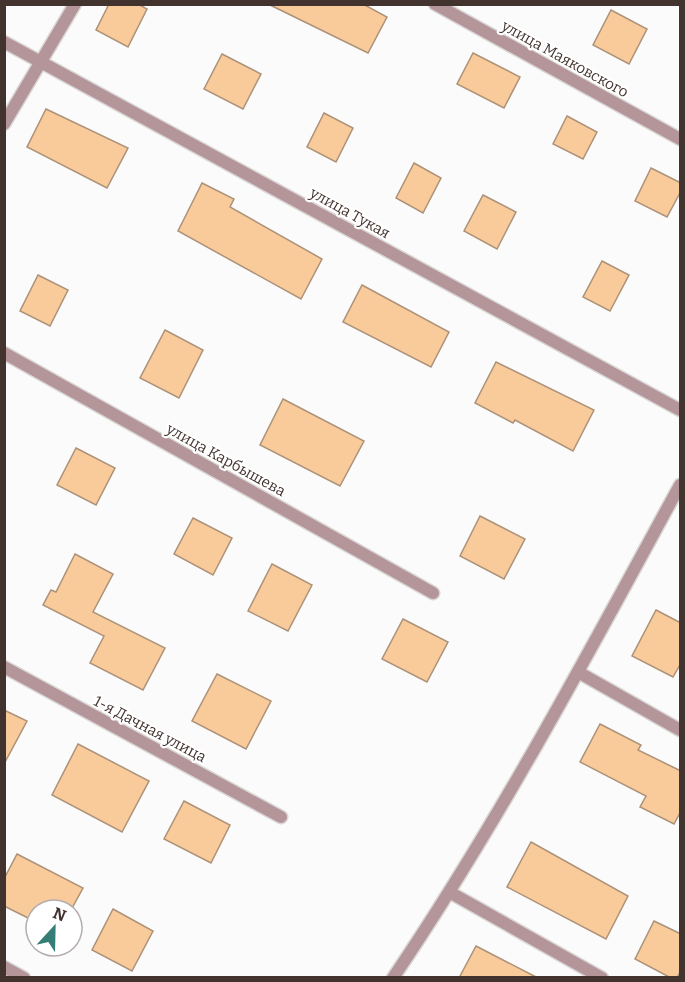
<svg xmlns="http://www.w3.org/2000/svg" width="685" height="982" font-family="Bitter,serif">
  <rect width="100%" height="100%" fill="#fbfbfb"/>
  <g fill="#f9ca9a" stroke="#ac9279" stroke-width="1.5">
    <path d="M 109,4 L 138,4 L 147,9 L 128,47 L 96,30 Z"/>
    <path d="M 268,4 L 363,4 L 387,17 L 368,53 Z"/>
    <path d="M 611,10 L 647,29 L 629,64 L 593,45 Z"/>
    <path d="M 473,53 L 520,77 L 504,108 L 457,84 Z"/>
    <path d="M 222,54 L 261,74 L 243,109 L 204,89 Z"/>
    <path d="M 46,109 L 128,148 L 107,188 L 27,147 Z"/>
    <path d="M 324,113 L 353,128 L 336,162 L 307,147 Z"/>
    <path d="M 567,116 L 597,132 L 583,159 L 553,144 Z"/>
    <path d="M 414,163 L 441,178 L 423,213 L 396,198 Z"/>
    <path d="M 651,168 L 681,183 L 681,191 L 667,217 L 635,201 Z"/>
    <path d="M 202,183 L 234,199 L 230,207 L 322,259 L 301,299 L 178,231 Z"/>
    <path d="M 483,195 L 516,212 L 497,249 L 464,231 Z"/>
    <path d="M 602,261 L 629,275 L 610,311 L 583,297 Z"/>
    <path d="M 38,275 L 68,290 L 50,326 L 20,311 Z"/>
    <path d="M 362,285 L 449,332 L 431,367 L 343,322 Z"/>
    <path d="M 165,330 L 203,350 L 179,398 L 140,378 Z"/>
    <path d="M 496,362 L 594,410 L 573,451 L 515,420 L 513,423 L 475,403 Z"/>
    <path d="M 283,399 L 364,441 L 340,486 L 260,445 Z"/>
    <path d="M 76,448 L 115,468 L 96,505 L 57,485 Z"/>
    <path d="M 480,516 L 525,539 L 504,579 L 460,556 Z"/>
    <path d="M 193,518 L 232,538 L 213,575 L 174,554 Z"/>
    <path d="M 75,554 L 113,574 L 93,612 L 165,648 L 143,690 L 90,663 L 104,636 L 43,605 L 51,590 L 56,592 Z"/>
    <path d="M 272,564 L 312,585 L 288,631 L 248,611 Z"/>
    <path d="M 656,610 L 681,623 L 681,663 L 673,677 L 632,656 Z"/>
    <path d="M 403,619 L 448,642 L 427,682 L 382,659 Z"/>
    <path d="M 217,674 L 271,701 L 246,749 L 192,721 Z"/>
    <path d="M 4,710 L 27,721 L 4,764 Z"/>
    <path d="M 600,724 L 641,745 L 638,750 L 681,771 L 681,811 L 674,824 L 640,807 L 646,796 L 580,762 Z"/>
    <path d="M 78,744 L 149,781 L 122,832 L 52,795 Z"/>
    <path d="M 184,801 L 230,825 L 211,863 L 164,839 Z"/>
    <path d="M 531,842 L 628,896 L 606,939 L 507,887 Z"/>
    <path d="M 17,854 L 83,888 L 71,910 L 36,910 L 36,922 L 4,906 L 4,879 Z"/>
    <path d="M 113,909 L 153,931 L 132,971 L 92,950 Z"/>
    <path d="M 654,921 L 681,934 L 681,970 L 677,978 L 671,978 L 635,959 Z"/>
    <path d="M 476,946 L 538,978 L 459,978 Z"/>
  </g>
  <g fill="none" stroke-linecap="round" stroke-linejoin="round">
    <defs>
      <g id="minor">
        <path d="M 435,4 L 680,139"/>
        <path d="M 4,42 L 680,410"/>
        <path d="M 4,124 L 75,4"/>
        <path d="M 4,353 L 433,593"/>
        <path d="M 4,667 L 281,817"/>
        <path d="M 578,672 L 680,730"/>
        <path d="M 451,893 L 602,978"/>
        <path d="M 4,967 L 24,978"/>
        <path d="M 393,978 C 500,820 589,652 680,485"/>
      </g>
    </defs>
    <use href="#minor" stroke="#dad7d6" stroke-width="15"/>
    <use href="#minor" stroke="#b4969a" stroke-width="12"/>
  </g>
  <g text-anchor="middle" stroke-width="4.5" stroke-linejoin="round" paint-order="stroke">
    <g font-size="15" fill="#43332f" stroke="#fff">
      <text transform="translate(565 59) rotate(29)" y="5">улица Маяковского</text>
      <text transform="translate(350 213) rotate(29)" y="5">улица Тукая</text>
      <text transform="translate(226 460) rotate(29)" y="5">улица Карбышева</text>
      <text transform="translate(150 729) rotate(28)" y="5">1-я Дачная улица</text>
    </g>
  </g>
  <rect width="685" height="982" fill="none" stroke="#43332f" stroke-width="12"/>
  <g transform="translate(54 928) rotate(22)"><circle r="28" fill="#ffffff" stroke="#b4adac" stroke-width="1.5"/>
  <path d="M0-4.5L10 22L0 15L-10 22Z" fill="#367d75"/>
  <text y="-9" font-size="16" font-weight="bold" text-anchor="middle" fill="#43332f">N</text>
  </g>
</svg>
